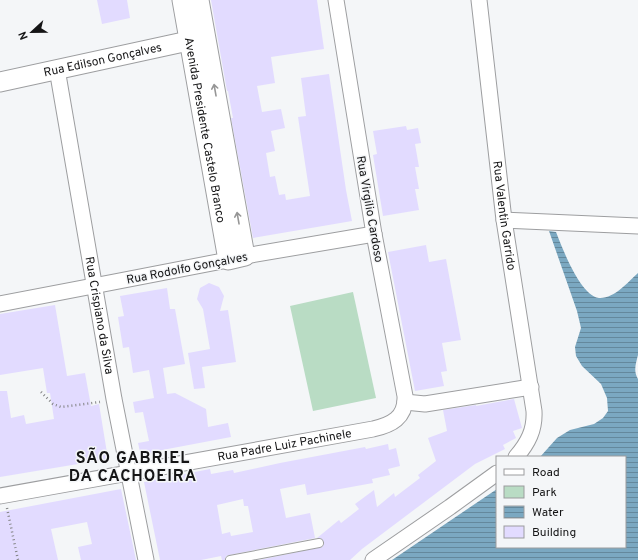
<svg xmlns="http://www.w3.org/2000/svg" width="638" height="560" font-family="Overpass,sans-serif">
  <defs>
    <pattern id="water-rules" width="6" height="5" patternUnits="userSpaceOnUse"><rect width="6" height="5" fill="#7ba8c1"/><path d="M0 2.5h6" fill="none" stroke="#64889c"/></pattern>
  </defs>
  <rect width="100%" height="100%" fill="#f4f6f8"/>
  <path fill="#b9dcc4" d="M 353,292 L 376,398 L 313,411 L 290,306 Z"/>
  <path fill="url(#water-rules)" d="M 549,231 L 556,232 C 562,247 580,296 599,298 C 614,299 628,282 638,273 L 638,355 C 636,363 633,371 638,379 L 638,560 L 392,560 L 497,489 L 497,547 L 625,547 L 625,457 L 540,457 L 557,438 L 570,430 L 594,424 L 603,418 L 608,411 L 607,398 L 601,384 L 582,366 L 576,356 L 575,347 L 581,328 L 577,311 Z"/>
  <g fill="#e2dbff" fill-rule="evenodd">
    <path d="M 97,0 L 127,0 L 130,18 L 102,24 Z"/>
    <path d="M 211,0 L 317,0 L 324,49 L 271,57 L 275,83 L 257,86 L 262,112 L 281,109 L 285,128 L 271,131 L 275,151 L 266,153 L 270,177 L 275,176 L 279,195 L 285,194 L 286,200 L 310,196 L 298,117 L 306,116 L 301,78 L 329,74 L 346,190 L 352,221 L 253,238 L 231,118 L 233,118 L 228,91 L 227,91 Z"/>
    <path d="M 406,126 L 407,130 L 418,128 L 421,143 L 415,144 L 419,167 L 415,167 L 419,189 L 415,189 L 419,210 L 383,216 L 373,155 L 377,154 L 373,131 Z"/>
    <path d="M 426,245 L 429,262 L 446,259 L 461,340 L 442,343 L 447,371 L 441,372 L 444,386 L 415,391 L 388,252 Z"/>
    <path d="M 209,283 L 219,287 L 224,296 L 220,311 L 228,310 L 236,362 L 202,367 L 205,388 L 194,389 L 188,353 L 210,349 L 203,309 L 197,299 L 200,288 Z"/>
    <path d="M 167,288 L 170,309 L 175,309 L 185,364 L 163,368 L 167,394 L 175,393 L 206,409 L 208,427 L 228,423 L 231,437 L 157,451 L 157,453 L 141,456 L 138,443 L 149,441 L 143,412 L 135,413 L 133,402 L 154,398 L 149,370 L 133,373 L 129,347 L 123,348 L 118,317 L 124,316 L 120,296 Z"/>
    <path d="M 55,305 L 67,376 L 85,373 L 91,406 L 99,404 L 108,459 L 0,477 L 0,391 L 7,391 L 11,418 L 24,415 L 26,424 L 54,419 L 50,393 L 47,393 L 43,368 L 0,375 L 0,314 Z"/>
    <path d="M 514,399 L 522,428 L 513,431 L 516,438 L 503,445 L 505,449 L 475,464 L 362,549 L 350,560 L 259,560 L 322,547 L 324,544 L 323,540 L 320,538 L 317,538 L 339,520 L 341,523 L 359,509 L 355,504 L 374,490 L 377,507 L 394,493 L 395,497 L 420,478 L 418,475 L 436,461 L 428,438 L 447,431 L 443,410 L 476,405 L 476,406 Z"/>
    <path d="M 388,444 L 389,450 L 396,448 L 400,466 L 388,469 L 390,475 L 372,479 L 373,483 L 307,495 L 305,484 L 280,489 L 286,518 L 310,513 L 315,538 L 229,555 L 226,556 L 225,560 L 222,560 L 221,556 L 201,560 L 160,560 L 144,482 L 210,469 L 211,474 L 233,470 L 234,473 L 280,463 L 365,447 L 366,449 ZM 243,499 L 244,506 L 248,506 L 253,532 L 231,536 L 230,532 L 222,534 L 217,505 Z"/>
    <path d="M 121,489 L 136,560 L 81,560 L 78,547 L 92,544 L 87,522 L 51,529 L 58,560 L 0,560 L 0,512 Z"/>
  </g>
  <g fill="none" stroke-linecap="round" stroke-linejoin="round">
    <defs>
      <path id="service" d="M 230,560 L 319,543"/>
      <g id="minor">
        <path id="s1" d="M 479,0 L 504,220 L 534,411 C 535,430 528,443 516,457"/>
        <path id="s2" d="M 57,69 L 114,399 L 146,560"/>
        <path d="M 504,220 L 638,226"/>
        <path d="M 245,256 L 374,234"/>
        <path d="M 0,304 C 76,290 152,274 228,260"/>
        <path d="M 405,402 L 425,404 L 531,387"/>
        <path id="s3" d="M 0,496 L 373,429 C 391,425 406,418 405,396 L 374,234 L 336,0"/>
        <path d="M 373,560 L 450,507 L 497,473"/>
      </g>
      <g id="tertiary">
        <path id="s4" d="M 182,0 L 228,260 L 245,256 L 199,0"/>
        <path id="s5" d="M 0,82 L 202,38"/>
      </g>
    </defs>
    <use href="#service" stroke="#9d9ea0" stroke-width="10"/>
    <use href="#minor" stroke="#9d9ea0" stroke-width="17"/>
    <use href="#tertiary" stroke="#9d9ea0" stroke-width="21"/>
    <g stroke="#838485" stroke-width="2.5" stroke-dasharray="1 3" stroke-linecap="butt">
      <path d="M 41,392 L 53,404 L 61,407 L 100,402"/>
      <path d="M 7,508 L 18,560"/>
    </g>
    <use href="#service" stroke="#fff" stroke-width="8"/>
    <use href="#minor" stroke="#fff" stroke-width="15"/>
    <use href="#tertiary" stroke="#fff" stroke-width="19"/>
  </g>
  <defs><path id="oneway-shaft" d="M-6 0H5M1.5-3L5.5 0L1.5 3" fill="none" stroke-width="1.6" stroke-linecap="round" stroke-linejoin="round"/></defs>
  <g stroke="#969696">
    <use href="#oneway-shaft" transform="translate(215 90) rotate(-100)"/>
    <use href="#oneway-shaft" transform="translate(238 218) rotate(-100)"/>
  </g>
  <g text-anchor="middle" stroke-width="3" stroke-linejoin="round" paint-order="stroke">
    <g font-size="12" fill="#151516" stroke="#f4f6f8">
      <text dy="4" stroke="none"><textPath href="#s5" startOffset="105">Rua Edilson Gonçalves</textPath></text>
      <text dy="4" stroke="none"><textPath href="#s4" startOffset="132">Avenida Presidente Castelo Branco</textPath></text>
      <text transform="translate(370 209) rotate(80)" y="4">Rua Virgilio Cardoso</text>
      <text dy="4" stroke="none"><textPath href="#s1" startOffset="217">Rua Valentin Garrido</textPath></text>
      <text transform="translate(187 268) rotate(-11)" y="4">Rua Rodolfo Gonçalves</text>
      <text dy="4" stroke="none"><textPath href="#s2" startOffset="250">Rua Crispiano da Silva</textPath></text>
      <text dy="4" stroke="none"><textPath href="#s3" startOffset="289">Rua Padre Luiz Pachinele</textPath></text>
    </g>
    <g font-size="16" font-weight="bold" letter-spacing="1" fill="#151516" stroke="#f4f6f8">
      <text x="133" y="463">SÃO GABRIEL<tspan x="133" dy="18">DA CACHOEIRA</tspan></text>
    </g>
  </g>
  <rect x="496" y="456" width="130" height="92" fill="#f4f6f8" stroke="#9b9c9e"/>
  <rect x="504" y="469" width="20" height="6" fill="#ffffff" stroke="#9b9c9e"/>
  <text x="532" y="476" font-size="12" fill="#151516">Road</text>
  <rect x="504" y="486" width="20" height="12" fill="#b9dcc4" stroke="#9b9c9e"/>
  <text x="532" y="496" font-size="12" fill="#151516">Park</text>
  <rect x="504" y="506" width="20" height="12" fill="url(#water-rules)" stroke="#9b9c9e"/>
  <text x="532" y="516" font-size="12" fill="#151516">Water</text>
  <rect x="504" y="526" width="20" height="12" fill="#e2dbff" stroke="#9b9c9e"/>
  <text x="532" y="536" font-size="12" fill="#151516">Building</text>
  <g transform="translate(32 32) rotate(248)" stroke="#f4f6f8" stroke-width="3" paint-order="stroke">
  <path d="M0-3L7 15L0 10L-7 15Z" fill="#151516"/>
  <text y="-6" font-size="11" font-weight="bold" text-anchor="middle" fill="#151516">N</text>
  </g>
</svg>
